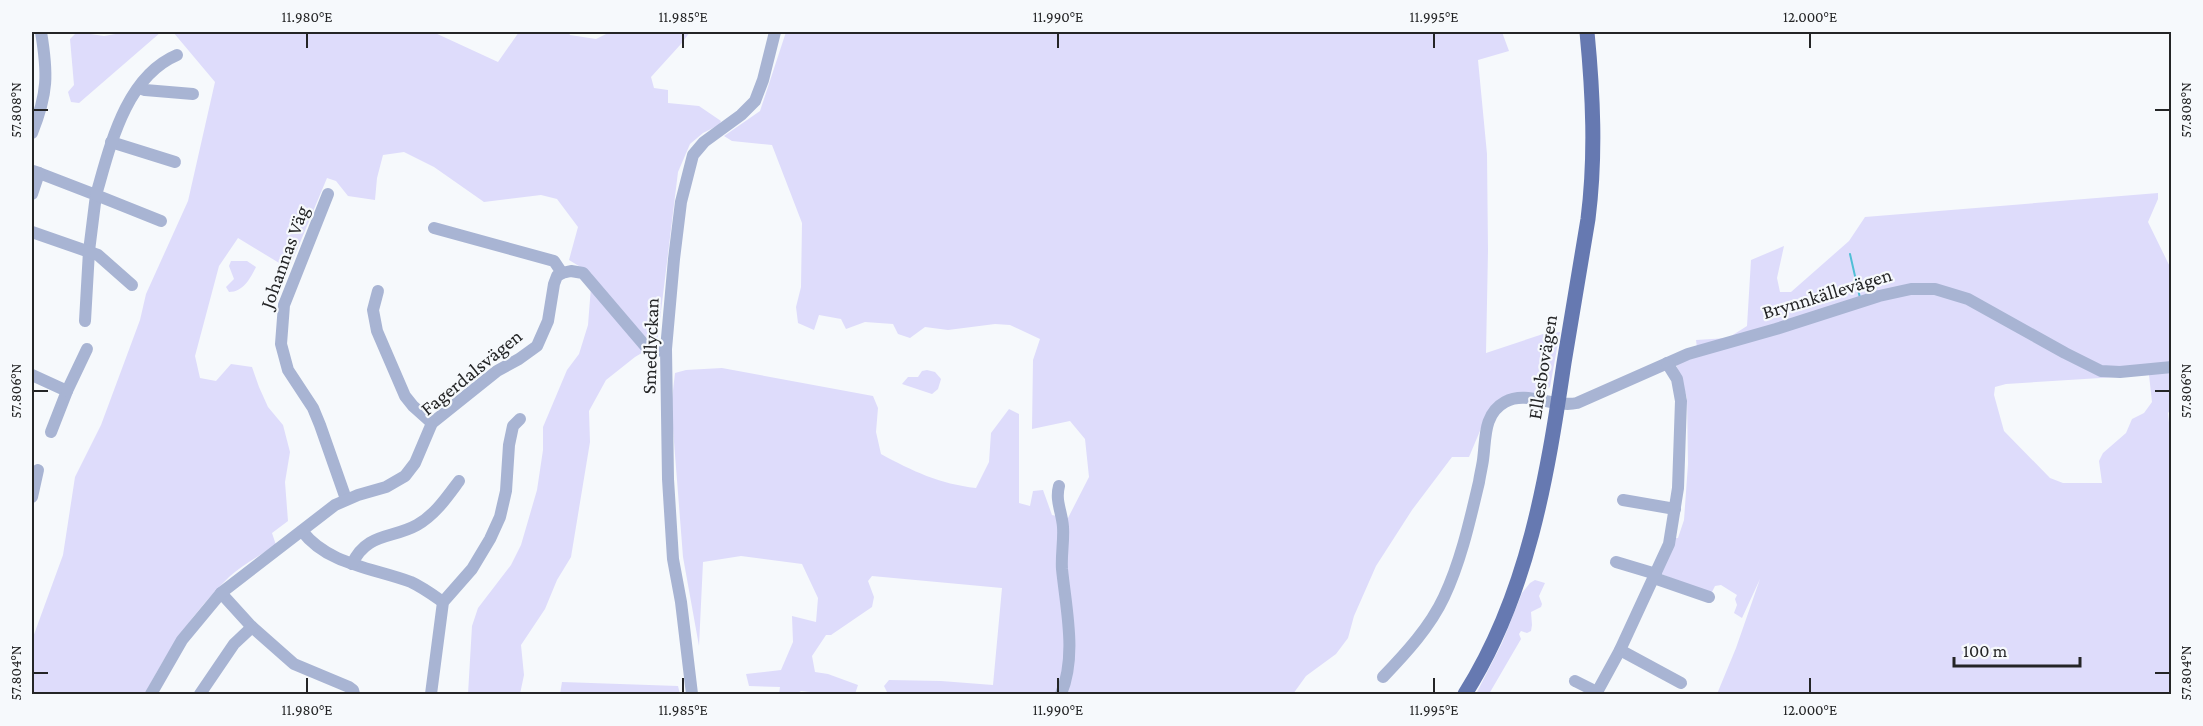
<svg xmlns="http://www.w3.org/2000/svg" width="2203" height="726" font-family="'Crimson Pro',serif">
  <rect width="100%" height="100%" fill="#f6f9fc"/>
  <g fill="#dedcfb" fill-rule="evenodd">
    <path d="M 77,32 L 104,36 L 127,32 L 161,32 L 79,103 L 71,102 L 68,92 L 74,85 L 70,39 Z"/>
    <path d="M 173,32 L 433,32 L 498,62 L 519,32 L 568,32 L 570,35 L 596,39 L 610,32 L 690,32 L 681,44 L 651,77 L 654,88 L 668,90 L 668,103 L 699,106 L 721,121 L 719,125 L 703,133 L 690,144 L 678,172 L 657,344 L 635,357 L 606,380 L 589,411 L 590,442 L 571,557 L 557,580 L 545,609 L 521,645 L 524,675 L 520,694 L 468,694 L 472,626 L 478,608 L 511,565 L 521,545 L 537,490 L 543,450 L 543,427 L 567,370 L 579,354 L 588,325 L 592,274 L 569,260 L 578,227 L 557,199 L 541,195 L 484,202 L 434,167 L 404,152 L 383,155 L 377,178 L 375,200 L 348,196 L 336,181 L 327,178 L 289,269 L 238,238 L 219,266 L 195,356 L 200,378 L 216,381 L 231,364 L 252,367 L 259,387 L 268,407 L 283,425 L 290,452 L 285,482 L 288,521 L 272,533 L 276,545 C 261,555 243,564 229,577 C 194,611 167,651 145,694 L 32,694 L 32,640 L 63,555 L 75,477 L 101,425 L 140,320 L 146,294 L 188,201 L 215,82 Z"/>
    <path d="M 786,32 L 1502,32 L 1509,51 L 1478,60 L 1487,154 L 1488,251 L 1486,353 L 1543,334 L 1560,332 L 1550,387 L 1541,394 L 1519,393 L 1485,419 L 1469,457 L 1452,457 L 1412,510 L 1376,566 L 1354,616 L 1348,638 L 1336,654 L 1306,676 L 1293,694 L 888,694 L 884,686 L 889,680 L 941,681 L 993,685 L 1002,588 L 872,576 L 868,581 L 874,597 L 872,607 L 831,635 L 826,635 L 812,656 L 815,672 L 828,674 L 858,685 L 855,694 L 829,694 L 801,691 L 796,694 L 779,694 L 780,687 L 749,686 L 746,674 L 781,670 L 793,642 L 792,616 L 816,622 L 818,598 L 802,564 L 741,556 L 703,562 L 699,646 L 683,557 L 673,429 L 672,399 L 675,373 L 686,370 L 722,368 L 873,396 L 878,408 L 876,432 L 881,454 C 912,471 940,484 976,488 L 989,462 L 991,433 L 1009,409 L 1019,414 L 1019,503 L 1030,506 L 1033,491 L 1043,490 L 1052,515 L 1068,518 L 1089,477 L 1085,439 L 1070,421 L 1032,429 L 1033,360 L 1040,339 L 1010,325 L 995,324 L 948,330 L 925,327 L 910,338 L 898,334 L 893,324 L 865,322 L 846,329 L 841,319 L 819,315 L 814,330 L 798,323 L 796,307 L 801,287 L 802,223 L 772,145 L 732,141 L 724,136 L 760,111 Z"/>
    <path d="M 2158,193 L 2158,199 L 2148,222 L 2172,271 L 2172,408 L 2168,413 L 2172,452 L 2171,694 L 1717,694 L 1736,648 L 1760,579 L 1742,618 L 1734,613 L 1737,605 L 1735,599 L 1737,595 L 1721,585 L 1715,586 L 1711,594 L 1661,574 L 1672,538 L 1678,538 L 1684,520 L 1688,464 L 1687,398 L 1676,364 L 1698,355 L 1696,340 L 1728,338 L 1747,326 L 1751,260 L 1784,246 L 1777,278 L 1780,292 L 1791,292 L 1849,241 L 1865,217 ZM 2149,375 L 2152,402 L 2144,413 L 2132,419 L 2126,433 L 2103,453 L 2099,461 L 2102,483 L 2063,483 L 2050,478 L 2004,431 L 1994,395 L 1995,387 L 2006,384 Z"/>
    <path d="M 231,261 L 247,261 L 256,267 C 250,279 243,292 229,292 L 226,287 L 234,279 L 229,266 Z"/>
    <path d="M 927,370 L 935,372 L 941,379 L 938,389 L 932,394 L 902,384 L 908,377 L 918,377 L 922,371 Z"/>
    <path d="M 1535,580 L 1545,583 L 1539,596 L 1542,604 L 1541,607 L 1531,612 L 1532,625 L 1531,631 L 1527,633 L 1521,631 L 1519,634 L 1521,639 L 1489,694 L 1476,694 L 1502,643 L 1522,593 L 1530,583 Z"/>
    <path d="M 562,682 L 678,686 L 680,694 L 560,694 Z"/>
  </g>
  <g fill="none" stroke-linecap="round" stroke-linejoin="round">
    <path stroke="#50bfd6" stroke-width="2" d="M 1850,254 L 1860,298"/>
    <g stroke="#a8b4d3" stroke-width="12">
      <path d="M 139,88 L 145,90 L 193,94"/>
      <path d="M 32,133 C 48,93 48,74 41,32"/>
      <path d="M 111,142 L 175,162"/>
      <path d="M 39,173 L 96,195 L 89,251 L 85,321"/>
      <path d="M 32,194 L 39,173 L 33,171"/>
      <path d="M 328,194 L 284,305 L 281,344 L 288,370 L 313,408 L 320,425 L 346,499"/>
      <path d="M 161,221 L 96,195 C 110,147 125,77 177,55"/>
      <path d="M 434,228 L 554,261 L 562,273"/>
      <path d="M 32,232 L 98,255 L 132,285"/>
      <path d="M 378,291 L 373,310 L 377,331 L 405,396 L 413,406 L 432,423"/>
      <path d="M 32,375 L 67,391 L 51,432"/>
      <path d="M 67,391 L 87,349"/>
      <path d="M 1059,486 C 1055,501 1062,512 1063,527 C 1064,541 1061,555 1062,569 C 1066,609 1077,656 1061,694"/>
      <path d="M 32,497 L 38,470"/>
      <path d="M 1623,500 L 1675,509"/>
      <path d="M 302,531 C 328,565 374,568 411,582 C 422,587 433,595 443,602"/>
      <path d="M 1616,562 L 1656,574"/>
      <path d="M 352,564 C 367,532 392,539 417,525 C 435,515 447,497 459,481"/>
      <path d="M 1654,578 L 1709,597"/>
      <path d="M 221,593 L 251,626 L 294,664 L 349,687 L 353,690 L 354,694"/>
      <path d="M 1620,650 L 1681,683"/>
      <path d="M 1383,677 C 1406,653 1430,627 1444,597 C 1461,561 1470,520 1479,482 C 1480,475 1482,467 1483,460 C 1486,439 1483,414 1505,402 C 1527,390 1553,408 1577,403 L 1688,354 L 1776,329 L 1879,296 L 1911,289 L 1935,289 L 1968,299 L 2065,353 L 2101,371 L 2120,372 L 2172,367"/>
      <path d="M 1575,681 L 1597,692"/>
      <path d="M 151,694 L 182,640 L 221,593 L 335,505 L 358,495 L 386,487 L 405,476 L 415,463 L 432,423 L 497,371 L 519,359 L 537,346 L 548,321 L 554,284 L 557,276 L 562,273 L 571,271 L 583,273 L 647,348 L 656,351 L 666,349"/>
      <path d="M 200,694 L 234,644 L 252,627"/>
      <path d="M 431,694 L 443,602 L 472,569 L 490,539 L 500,517 L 506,491 L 509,445 L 513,426 L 520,419"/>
      <path d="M 692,694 L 681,602 L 673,559 L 668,479 L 666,349 L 674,259 L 681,202 L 693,155 L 704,142 L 741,115 L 755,101 L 763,80 L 775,32"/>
      <path d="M 1596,694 L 1620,650 L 1669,544 L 1678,488 L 1681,401 L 1677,379 L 1667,363"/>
    </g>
    <path stroke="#6679b1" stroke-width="15" d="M 1465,694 C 1528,594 1547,478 1564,363 C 1572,315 1580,267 1588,219 C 1596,156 1593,94 1587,32"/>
  </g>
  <path fill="none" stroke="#242526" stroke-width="2" d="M 307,33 L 307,48M 683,33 L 683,48M 1058,33 L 1058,48M 1434,33 L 1434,48M 1810,33 L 1810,48M 33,110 L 48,110M 2155,110 L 2170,110M 33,391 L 48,391M 2155,391 L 2170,391M 33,673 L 48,673M 2155,673 L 2170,673M 307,678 L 307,693M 683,678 L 683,693M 1058,678 L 1058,693M 1434,678 L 1434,693M 1810,678 L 1810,693"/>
  <g text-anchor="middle" stroke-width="4.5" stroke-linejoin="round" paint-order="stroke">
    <g font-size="20" fill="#242526" stroke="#f6f9fc">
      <text transform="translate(284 257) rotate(-70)" y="7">Johannas Väg</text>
      <text transform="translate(1827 293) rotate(-17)" y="7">Brynnkällevägen</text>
      <text transform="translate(650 346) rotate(-88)" y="7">Smedlyckan</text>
      <text transform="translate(1542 367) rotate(-81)" y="7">Ellesbovägen</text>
      <text transform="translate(471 372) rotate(-39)" y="7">Fagerdalsvägen</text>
    </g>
  </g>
  <rect width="2203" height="726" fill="none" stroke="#f6f9fc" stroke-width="66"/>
  <path d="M1954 657v9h126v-9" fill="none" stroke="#242526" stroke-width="3"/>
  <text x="1963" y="657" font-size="18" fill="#242526" stroke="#f6f9fc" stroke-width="4.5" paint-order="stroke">100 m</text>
  <rect x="33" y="33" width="2137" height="660" fill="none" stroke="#242526" stroke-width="2"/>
  <g font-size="15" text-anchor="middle" fill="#242526">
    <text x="307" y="22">11.980°E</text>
    <text x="683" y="22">11.985°E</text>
    <text x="1058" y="22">11.990°E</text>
    <text x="1434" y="22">11.995°E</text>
    <text x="1810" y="22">12.000°E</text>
    <text transform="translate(16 110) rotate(-90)" y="5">57.808°N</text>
    <text transform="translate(2186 110) rotate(-90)" y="5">57.808°N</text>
    <text transform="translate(16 391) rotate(-90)" y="5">57.806°N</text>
    <text transform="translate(2186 391) rotate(-90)" y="5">57.806°N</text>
    <text transform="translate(16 673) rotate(-90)" y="5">57.804°N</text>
    <text transform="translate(2186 673) rotate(-90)" y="5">57.804°N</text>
    <text x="307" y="715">11.980°E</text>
    <text x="683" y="715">11.985°E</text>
    <text x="1058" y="715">11.990°E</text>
    <text x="1434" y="715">11.995°E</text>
    <text x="1810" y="715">12.000°E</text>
  </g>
</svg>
